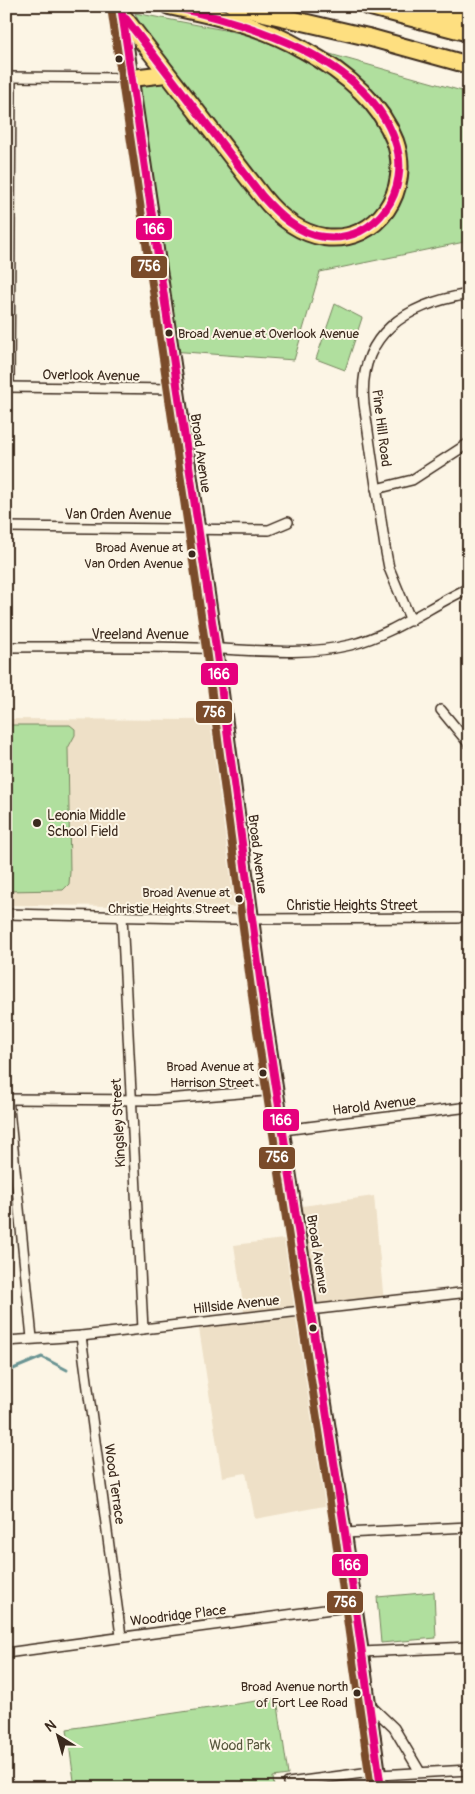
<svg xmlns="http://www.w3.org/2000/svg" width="475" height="1794" font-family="Pangolin,sans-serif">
  <rect width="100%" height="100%" fill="#fcf5e5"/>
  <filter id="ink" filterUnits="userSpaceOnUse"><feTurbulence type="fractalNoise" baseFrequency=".02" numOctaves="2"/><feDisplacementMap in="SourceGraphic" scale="10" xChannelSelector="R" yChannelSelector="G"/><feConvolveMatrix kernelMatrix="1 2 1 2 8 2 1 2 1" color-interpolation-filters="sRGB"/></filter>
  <g filter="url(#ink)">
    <g fill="#eee0c7">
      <path d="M 6,719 L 210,720 L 235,907 L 6,905 Z"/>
      <path d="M 374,1196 L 384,1303 L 312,1310 L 340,1503 L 255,1519 L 246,1473 L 222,1477 L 198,1322 L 245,1317 L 234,1245 L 300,1237 L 295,1207 Z"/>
    </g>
    <g fill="#b0df9e" stroke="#76845e">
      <path d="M 135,13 L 287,42 L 469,93 L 469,241 L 320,272 L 294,360 L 171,351 L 132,78 L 177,82 L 140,25 Z"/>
      <path d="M 335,304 L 362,318 L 345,370 L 316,359 Z"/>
      <path d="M 6,725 L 70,725 L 75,729 L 75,735 L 68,748 L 70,872 L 69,884 L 63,890 L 6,891 Z"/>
      <path d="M 434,1592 L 436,1638 L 381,1643 L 377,1597 Z"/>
      <path d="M 277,1698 L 288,1775 L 273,1777 L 274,1788 L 75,1788 L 67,1729 Z"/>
    </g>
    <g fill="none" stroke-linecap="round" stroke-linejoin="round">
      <path stroke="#6a9493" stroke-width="3" d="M 6,1372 L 42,1357 L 67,1370"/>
      <defs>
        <g id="street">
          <path d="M 6,77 L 132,78"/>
          <path d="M 6,387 L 176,389"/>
          <path d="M 9,387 L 11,77"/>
          <path d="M 376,489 L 412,480 L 469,443"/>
          <path d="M 6,527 L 269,530 L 288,522"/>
          <path d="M 411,621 L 389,568 L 385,547 L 364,404 C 357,334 407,304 469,294"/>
          <path d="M 6,647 C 69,647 132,646 195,648 C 246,649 300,657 350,645 C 394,634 428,607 469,588"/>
          <path d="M 441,710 L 469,744"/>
          <path d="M 6,914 L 235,919 L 458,918"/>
          <path d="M 122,916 L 143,1329"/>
          <path d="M 6,1099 L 154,1100 L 277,1090"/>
          <path d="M 8,1099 L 32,1338"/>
          <path d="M 283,1130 L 469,1107"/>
          <path d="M 81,1336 L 121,1636"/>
          <path d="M 6,1341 L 81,1336 L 469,1292"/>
          <path d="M 345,1533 L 469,1527"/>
          <path d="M 362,1652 L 469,1647"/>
          <path d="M 6,1653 L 354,1606"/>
          <path d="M 370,1705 L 394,1728 L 420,1772"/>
          <path d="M 379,1775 L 469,1770"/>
          <path d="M 288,1783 L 378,1771"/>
        </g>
        <path id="secondary" d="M 121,6 L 216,648 L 265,1016 L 345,1533 L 381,1788"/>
        <g id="highway">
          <path d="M 234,6 L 368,37 L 469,65"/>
          <path d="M 367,6 L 469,33"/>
          <path d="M 426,6 L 469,18"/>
          <path d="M 122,15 L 262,196 C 278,216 299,233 324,237 C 379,244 412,189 395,141 C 379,99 339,69 302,49 C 261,25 215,16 169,6"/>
          <path d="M 132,78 L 166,74"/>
        </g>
      </defs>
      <use href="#street" stroke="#3b2a1e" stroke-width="12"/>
      <use href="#secondary" stroke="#3b2a1e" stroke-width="16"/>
      <use href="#highway" stroke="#3b2a1e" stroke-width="20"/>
      <use href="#street" stroke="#fcf5e5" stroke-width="9"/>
      <use href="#secondary" stroke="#fcf5e5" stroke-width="12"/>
      <use href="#highway" stroke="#fedf80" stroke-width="16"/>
      <defs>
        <g id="bus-1">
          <path d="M 121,6 L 216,648 L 265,1016 L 345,1533 L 381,1788"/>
          <path d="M 126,19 L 262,196 C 278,214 298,234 324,237 C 377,243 412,189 395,141 C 366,57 247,23 170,6"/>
        </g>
        <path id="bus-2" d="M 111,7 L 206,649 L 255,1018 L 335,1534 L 371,1788"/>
      </defs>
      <use href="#bus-1" stroke="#fcf5e5" stroke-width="11"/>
      <use href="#bus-2" stroke="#fcf5e5" stroke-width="11"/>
      <use href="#bus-1" stroke="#e5007d" stroke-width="8"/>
      <use href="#bus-2" stroke="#7a4b2a" stroke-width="8"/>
    </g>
  </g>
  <g fill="#3b2a1e" stroke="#fcf5e5" stroke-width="2">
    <circle cx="119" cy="59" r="4.5"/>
    <circle cx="169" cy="333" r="4.5"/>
    <circle cx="192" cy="554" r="4.5"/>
    <circle cx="37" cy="823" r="5"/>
    <circle cx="239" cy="899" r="4.5"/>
    <circle cx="263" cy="1073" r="4.5"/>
    <circle cx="313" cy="1328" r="4.5"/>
    <circle cx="357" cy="1693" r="4.5"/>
  </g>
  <g text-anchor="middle" stroke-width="4" stroke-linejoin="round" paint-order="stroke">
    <g font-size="13" fill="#3b2a1e" stroke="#fcf5e5" text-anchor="end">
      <text x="178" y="338" text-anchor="start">Broad Avenue at Overlook Avenue</text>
      <text x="183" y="552">Broad Avenue at<tspan x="183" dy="16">Van Orden Avenue</tspan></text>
      <text x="230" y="897">Broad Avenue at<tspan x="230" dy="16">Christie Heights Street</tspan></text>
      <text x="254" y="1071">Broad Avenue at<tspan x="254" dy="16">Harrison Street</tspan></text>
      <text x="348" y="1691">Broad Avenue north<tspan x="348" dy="16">of Fort Lee Road</tspan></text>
    </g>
    <g font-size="14" fill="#3b2a1e" stroke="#fcf5e5">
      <text transform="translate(91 375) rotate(1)" y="5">Overlook Avenue</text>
      <text transform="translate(382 428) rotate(83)" y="5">Pine Hill Road</text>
      <text transform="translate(201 453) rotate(82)" y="5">Broad Avenue</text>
      <text x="118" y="519">Van Orden Avenue</text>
      <text x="140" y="639">Vreeland Avenue</text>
      <text transform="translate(258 854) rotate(83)" y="5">Broad Avenue</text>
      <text x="352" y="910">Christie Heights Street</text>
      <text transform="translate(374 1105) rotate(-7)" y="5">Harold Avenue</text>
      <text transform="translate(118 1123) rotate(-93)" y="5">Kingsley Street</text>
      <text transform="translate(318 1254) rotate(81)" y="5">Broad Avenue</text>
      <text transform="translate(236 1304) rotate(-6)" y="5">Hillside Avenue</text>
      <text transform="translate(115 1484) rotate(82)" y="5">Wood Terrace</text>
      <text transform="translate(178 1615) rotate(-7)" y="5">Woodridge Place</text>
    </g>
    <g font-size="14" fill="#3b2a1e" stroke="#fcf5e5" text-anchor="start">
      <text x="47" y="820">Leonia Middle<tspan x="47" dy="16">School Field</tspan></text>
    </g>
    <g font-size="14" fill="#58573e" stroke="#fcf5e5">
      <text x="240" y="1750">Wood Park</text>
    </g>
  </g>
  <g stroke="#fcf5e5" stroke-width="2">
    <rect x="135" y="217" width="38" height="24" rx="5" fill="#e5007d"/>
    <rect x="130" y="255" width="38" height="24" rx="5" fill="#7a4b2a"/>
    <rect x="200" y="662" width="39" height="24" rx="5" fill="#e5007d"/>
    <rect x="195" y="700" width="38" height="24" rx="5" fill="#7a4b2a"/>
    <rect x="262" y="1108" width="38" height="24" rx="5" fill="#e5007d"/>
    <rect x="258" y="1146" width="38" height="24" rx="5" fill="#7a4b2a"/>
    <rect x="331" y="1553" width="38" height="24" rx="5" fill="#e5007d"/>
    <rect x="326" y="1590" width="38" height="24" rx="5" fill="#7a4b2a"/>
  </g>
  <g font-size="14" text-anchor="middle" font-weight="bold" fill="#fff">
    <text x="154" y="234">166</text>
    <text x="149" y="271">756</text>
    <text x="219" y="679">166</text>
    <text x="214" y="717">756</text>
    <text x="281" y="1125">166</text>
    <text x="277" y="1162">756</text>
    <text x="350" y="1570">166</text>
    <text x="345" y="1607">756</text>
  </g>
  <rect width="475" height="1794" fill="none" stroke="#fcf5e5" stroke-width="25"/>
  <rect x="12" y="12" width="450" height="1769" fill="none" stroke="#3b2a1e" stroke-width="2" filter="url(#ink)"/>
  <g transform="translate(58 1736) rotate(323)" stroke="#fcf5e5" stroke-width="4" paint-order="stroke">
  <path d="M0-4L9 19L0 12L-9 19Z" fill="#3b2a1e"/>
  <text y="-8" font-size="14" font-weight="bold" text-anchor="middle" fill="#3b2a1e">N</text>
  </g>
</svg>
